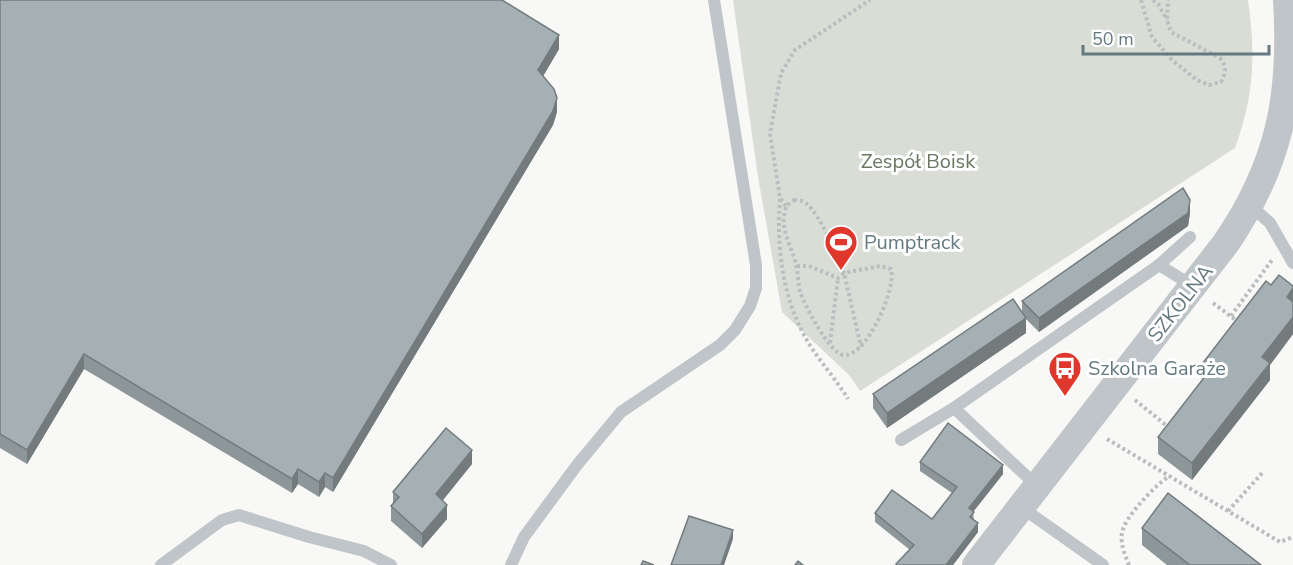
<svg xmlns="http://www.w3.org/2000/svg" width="1293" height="565" font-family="'Nunito Sans',sans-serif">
  <rect width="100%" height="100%" fill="#f8f8f6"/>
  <path fill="#d9ddd5" d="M 733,0 L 1248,0 C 1256,55 1254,96 1235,148 L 860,391 L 849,375 L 782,312 L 758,177 Z"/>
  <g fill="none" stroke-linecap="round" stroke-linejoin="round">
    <g stroke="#babec0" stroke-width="4" stroke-dasharray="3 3" stroke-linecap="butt">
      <path d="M 1141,0 L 1152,37 L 1172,60 L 1197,80 L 1209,85 L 1221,82 C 1226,72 1227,67 1220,58 L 1171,32 L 1167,20 L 1168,0"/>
      <path d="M 1153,0 L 1158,4 L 1167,20"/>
      <path d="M 780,199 C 776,247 783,301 808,342 C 820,362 836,379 848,399"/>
      <path d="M 794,200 C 799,200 804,201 807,204 C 819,214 840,258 844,273 L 880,266 L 891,269 C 897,288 866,359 843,355 C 829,352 805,306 800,292 C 798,283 798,273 796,264 C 793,251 785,238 784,225 C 783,219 785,212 786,206 Z"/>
      <path d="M 786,206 L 780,198 L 770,134 L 781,73 L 795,50 L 870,0"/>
      <path d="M 797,266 L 809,266 L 838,278 L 844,273 L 861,347"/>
      <path d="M 1213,303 L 1237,321"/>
      <path d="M 1231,316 L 1272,260"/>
      <path d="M 830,343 L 838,278"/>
      <path d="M 1135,400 L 1167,426"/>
      <path d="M 1107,439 L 1280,542 L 1293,537"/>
      <path d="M 1228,511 L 1264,471"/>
      <path d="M 1129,565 C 1125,555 1120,544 1122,533 C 1125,516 1155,486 1169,476"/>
    </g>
    <g stroke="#bfc5c8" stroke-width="12">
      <path d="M 1250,205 L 1270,223 L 1293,263"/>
      <path d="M 1159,265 L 1190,237"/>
      <path d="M 901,440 L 954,408"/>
      <path d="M 1037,486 L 954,408 L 1159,265 L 1193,286"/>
      <path d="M 1021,507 L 1103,565"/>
      <path d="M 161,565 L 222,520 L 239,515 L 309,537 L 364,551 L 391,565"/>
      <path d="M 511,565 L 524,537 L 577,465 L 621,412 L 720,345 L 735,330 L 750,306 L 756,288 L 756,265 L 714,0"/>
    </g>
    <path stroke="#bfc5c8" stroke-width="28" d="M 976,565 L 1226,243 C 1280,164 1293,95 1287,0"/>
  </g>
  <g fill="#8d979a">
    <path d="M 0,0 L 559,49 L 543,76 L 557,112 L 553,125 L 333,492 L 325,487 L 319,497 L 298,484 L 292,493 L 84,369 L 27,464 L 0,448 Z"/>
    <path d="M 1190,213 L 1188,226 L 1039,332 L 1026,319 L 1026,333 L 887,428 L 873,408 L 873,394 L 1022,312 L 1022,301 Z"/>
    <path d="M 1271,285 L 1293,286 L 1293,334 L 1270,365 L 1270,380 L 1192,480 L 1158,454 L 1158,437 L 1202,380 L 1202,364 Z"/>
    <path d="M 920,462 L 1003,474 L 973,512 L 974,520 L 978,532 L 953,565 L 896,565 L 910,550 L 875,522 L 875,513 L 932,519 L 952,493 L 920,471 Z"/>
    <path d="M 472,464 L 442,500 L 447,519 L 422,548 L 391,521 L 391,506 L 393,504 L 393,492 Z"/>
    <path d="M 1142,528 L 1261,565 L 1167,565 L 1142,545 Z"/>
  </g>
  <g fill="#737b7d">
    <path d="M 559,35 L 559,49 L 538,85 L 538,70 Z"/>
    <path d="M 557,98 L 557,112 L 553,125 L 333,492 L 333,478 Z"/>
    <path d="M 1190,200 L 1190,213 L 1188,226 L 1039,332 L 1039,318 Z"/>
    <path d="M 1293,288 L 1293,306 L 1287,297 Z"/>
    <path d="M 1293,317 L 1293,334 L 1270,365 L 1270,380 L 1192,480 L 1192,463 L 1262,357 Z"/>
    <path d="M 1026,318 L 1026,333 L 887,428 L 887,413 Z"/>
    <path d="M 84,354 L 84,369 L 27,464 L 27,450 Z"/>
    <path d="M 472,450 L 472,464 L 436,509 L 436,494 Z"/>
    <path d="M 1003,465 L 1003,474 L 969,517 L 969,508 Z"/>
    <path d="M 298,469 L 298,484 L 292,493 L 292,479 Z"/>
    <path d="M 325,473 L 325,487 L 319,497 L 319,482 Z"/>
    <path d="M 447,505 L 447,519 L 422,548 L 422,534 Z"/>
    <path d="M 978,523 L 978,532 L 953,565 L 946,565 Z"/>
    <path d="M 733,530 L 733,539 L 724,565 L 721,565 Z"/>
  </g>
  <g fill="#a4b0b3" stroke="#737b7d" stroke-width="1.5">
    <path d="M 0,0 L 502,0 L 559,35 L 538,70 L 554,89 L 557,98 L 553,111 L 333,478 L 325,473 L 319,482 L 298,469 L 292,479 L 84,354 L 27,450 L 0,434 Z"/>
    <path d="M 1183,188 L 1190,200 L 1188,213 L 1039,318 L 1022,301 Z"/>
    <path d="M 1279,275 L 1293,286 L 1293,288 L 1287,297 L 1293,302 L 1293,317 L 1262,357 L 1270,363 L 1192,463 L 1158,437 L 1210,370 L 1202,364 L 1266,281 L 1271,285 Z"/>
    <path d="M 1013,299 L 1026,318 L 887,413 L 873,394 Z"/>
    <path d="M 948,423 L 1003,465 L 969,508 L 974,512 L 970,517 L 978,523 L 946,565 L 897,565 L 896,564 L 914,545 L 875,513 L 892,490 L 932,519 L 957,487 L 920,462 Z"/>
    <path d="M 446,428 L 472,450 L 436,494 L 447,505 L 422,534 L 391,506 L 399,497 L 393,492 Z"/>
    <path d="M 1168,493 L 1261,565 L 1190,565 L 1142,528 Z"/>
    <path d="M 689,516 L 733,530 L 721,565 L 671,565 Z"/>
    <path d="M 643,561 L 654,565 L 641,565 Z"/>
    <path d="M 798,561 L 803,565 L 795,565 Z"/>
  </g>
  <defs>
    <symbol id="stadium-pin" viewBox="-11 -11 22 30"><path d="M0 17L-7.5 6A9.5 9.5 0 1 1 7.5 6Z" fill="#e0372d" stroke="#fff"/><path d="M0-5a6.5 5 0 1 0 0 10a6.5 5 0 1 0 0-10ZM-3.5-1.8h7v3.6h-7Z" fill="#fff"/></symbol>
    <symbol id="bus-pin" viewBox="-11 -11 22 30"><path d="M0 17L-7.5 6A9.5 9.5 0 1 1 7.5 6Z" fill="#e0372d" stroke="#fff"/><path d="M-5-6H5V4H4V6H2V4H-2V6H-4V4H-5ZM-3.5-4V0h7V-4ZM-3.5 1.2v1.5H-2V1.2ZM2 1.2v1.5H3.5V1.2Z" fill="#fff"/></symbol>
  </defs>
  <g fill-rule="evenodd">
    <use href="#stadium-pin" x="822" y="223" width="38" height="52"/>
    <use href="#bus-pin" x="1046" y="349" width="38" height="52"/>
  </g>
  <g text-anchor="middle" stroke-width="6" stroke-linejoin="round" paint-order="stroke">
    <g font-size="20" fill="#6a7862" stroke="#fff">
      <text x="918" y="168">Zespół Boisk</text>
    </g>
    <g font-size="20" fill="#647980" stroke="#fff" text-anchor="start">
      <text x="864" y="249">Pumptrack</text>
      <text x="1088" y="375">Szkolna Garaże</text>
    </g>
    <g font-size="20" fill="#647980" stroke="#fff">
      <text transform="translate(1180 303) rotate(-52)" y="7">SZKOLNA</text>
    </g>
  </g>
  <path d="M1083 45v9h186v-9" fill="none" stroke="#647980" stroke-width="3"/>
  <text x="1092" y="45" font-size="18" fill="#647980" stroke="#ffffff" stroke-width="4.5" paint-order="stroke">50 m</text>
</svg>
